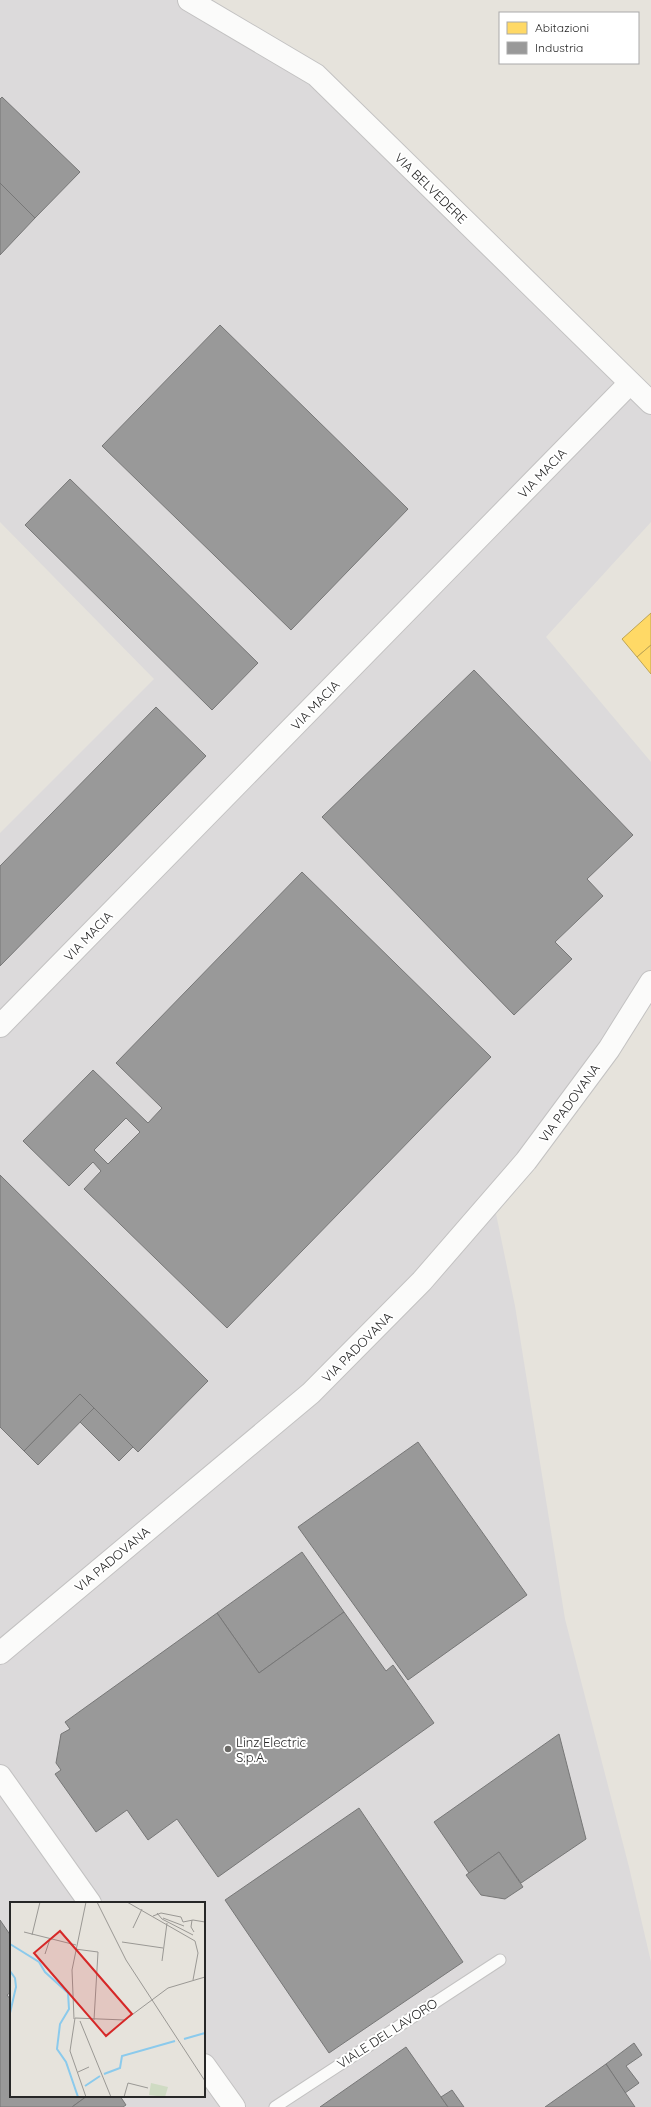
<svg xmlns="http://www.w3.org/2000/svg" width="651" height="2107" font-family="Quicksand,sans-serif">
  <rect width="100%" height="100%" fill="#e6e3dc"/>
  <path fill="#dcdadb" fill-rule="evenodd" d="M 0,0 L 189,0 L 316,75 L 651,403 L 651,522 L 546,637 L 651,762 L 651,982 L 493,1199 L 515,1306 L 565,1619 L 629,1867 L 651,1962 L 651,2107 L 0,2107 L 0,833 L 154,679 L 0,522 ZM 11,1903 L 204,1903 L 204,2096 L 11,2096 Z"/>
  <g fill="#ffd966" stroke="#bea453">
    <path d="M 651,613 L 651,645 L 637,657 L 622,639 Z"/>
    <path d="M 651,645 L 651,674 L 637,657 Z"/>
  </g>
  <g fill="#999" stroke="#777" fill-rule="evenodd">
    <path d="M 2,97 L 80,172 L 35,218 L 0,183 L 0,99 Z"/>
    <path d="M 0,183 L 35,218 L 0,255 Z"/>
    <path d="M 220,325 L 408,509 L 291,630 L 102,446 Z"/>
    <path d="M 70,479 L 258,663 L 212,710 L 25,525 Z"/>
    <path d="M 474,670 L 633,835 L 587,879 L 603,896 L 555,942 L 572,959 L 514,1015 L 322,817 Z"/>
    <path d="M 156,707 L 206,756 L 0,966 L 0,866 Z"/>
    <path d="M 302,872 L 491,1057 L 227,1328 L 84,1189 L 101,1171 L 93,1162 L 69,1186 L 23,1141 L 93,1070 L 148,1123 L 162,1108 L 116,1063 ZM 126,1118 L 140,1132 L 108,1164 L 94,1150 Z"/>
    <path d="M 0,1175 L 208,1381 L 138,1452 L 80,1394 L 24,1451 L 0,1427 Z"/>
    <path d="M 80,1394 L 94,1408 L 38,1465 L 24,1451 Z"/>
    <path d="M 94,1408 L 133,1447 L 119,1461 L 80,1422 Z"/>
    <path d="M 418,1442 L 527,1595 L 408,1680 L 298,1527 Z"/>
    <path d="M 302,1552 L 344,1612 L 259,1673 L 217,1613 Z"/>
    <path d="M 344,1612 L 386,1671 L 393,1665 L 434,1723 L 218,1877 L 177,1819 L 148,1840 L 127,1810 L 96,1832 L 55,1774 L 61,1770 L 56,1763 L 61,1734 L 70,1729 L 65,1722 L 217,1613 L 259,1673 Z"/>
    <path d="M 559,1734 L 586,1839 L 521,1883 L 499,1852 L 469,1873 L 434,1822 Z"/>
    <path d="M 359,1808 L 463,1962 L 329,2053 L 225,1900 Z"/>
    <path d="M 499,1852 L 523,1887 L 505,1899 L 481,1895 L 466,1875 Z"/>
    <path d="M 0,1920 L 11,1936 L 11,1992 L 7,1995 L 11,2000 L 11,2096 L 87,2096 L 72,2107 L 0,2107 Z"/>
    <path d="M 634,2043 L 642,2055 L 626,2066 L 639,2083 L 625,2093 L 606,2064 Z"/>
    <path d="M 406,2047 L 448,2107 L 320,2107 Z"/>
    <path d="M 606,2064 L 635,2107 L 545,2107 Z"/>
    <path d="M 452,2090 L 464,2107 L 448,2107 L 441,2097 Z"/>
    <path d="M 87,2096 L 120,2096 L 126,2105 L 123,2107 L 72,2107 Z"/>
  </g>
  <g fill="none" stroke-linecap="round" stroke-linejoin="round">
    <defs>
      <path id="lane" d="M 275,2107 L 500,1960"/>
      <g id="street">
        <path d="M 189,0 L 316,75 L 651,403"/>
        <path d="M 0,1026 L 630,383"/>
        <path d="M 0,1776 L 90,1903"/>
        <path d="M 204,2065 L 234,2107"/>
      </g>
      <path id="secondary" d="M 0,1653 L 311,1393 L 422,1281 L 526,1161 L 609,1049 L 651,982"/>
    </defs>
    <use href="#lane" stroke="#c3c2c2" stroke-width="13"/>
    <use href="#street" stroke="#c3c2c2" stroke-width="24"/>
    <use href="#secondary" stroke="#c3c2c2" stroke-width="24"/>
    <use href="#lane" stroke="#fbfbfa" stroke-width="11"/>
    <use href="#street" stroke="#fbfbfa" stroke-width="22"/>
    <use href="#secondary" stroke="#fbfbfa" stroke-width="22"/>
  </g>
  <circle fill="#6a6966" stroke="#fff" stroke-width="1.5" cx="228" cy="1749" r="4"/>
  <g text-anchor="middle" stroke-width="4" stroke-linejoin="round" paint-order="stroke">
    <g font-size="13" fill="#272727" stroke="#fff">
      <text transform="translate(431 188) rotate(44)" y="5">VIA BELVEDERE</text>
      <text transform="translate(542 473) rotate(-46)" y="5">VIA MACIA</text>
      <text transform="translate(315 705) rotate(-46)" y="5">VIA MACIA</text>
      <text transform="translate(88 936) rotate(-46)" y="5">VIA MACIA</text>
      <text transform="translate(569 1103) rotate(-54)" y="5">VIA PADOVANA</text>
      <text transform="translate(357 1347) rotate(-45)" y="5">VIA PADOVANA</text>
      <text transform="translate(112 1559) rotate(-40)" y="5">VIA PADOVANA</text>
      <text transform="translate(387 2033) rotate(-33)" y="5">VIALE DEL LAVORO</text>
    </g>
    <g font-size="13" fill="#272727" stroke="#fff" text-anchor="start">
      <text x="236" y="1747">Linz Electric<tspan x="236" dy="15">S.p.A.</tspan></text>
    </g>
  </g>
  <g transform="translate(10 1902)">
    <rect width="195" height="195" fill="#e6e3dc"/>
    <path d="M 141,181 L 158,185 L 155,195 L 139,193 Z" fill="#cfdbc3"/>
    <path fill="none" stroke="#8bcaec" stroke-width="2" d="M 0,42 L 29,60 L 35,70 L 58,91 L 59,107 L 50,122 L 47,147 L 56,160 L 68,195M 0,69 L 5,76 L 6,85 L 0,111M 174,137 L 195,131M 94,172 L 110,166 L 112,154 L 165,139M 75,184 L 90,174"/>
    <path fill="none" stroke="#9a9894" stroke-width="1" d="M 87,0 L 116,58 L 195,179M 117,0 L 185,39 L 188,51 L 183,78M 147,11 L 152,17 L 183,33M 143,14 L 151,11 L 171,15 L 173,20 L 183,18 L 195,20M 153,16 L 174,24M 182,18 L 181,25 L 184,30M 123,26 L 132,7M 14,30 L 66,43M 22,33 L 30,0M 112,40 L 153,46M 65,47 L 88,50 L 84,118M 35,52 L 40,37M 152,59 L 157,21M 64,117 L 62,68 L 76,0M 70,119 L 101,195M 68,170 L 79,165M 76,195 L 60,149 L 65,116 L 115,118 L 158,86 L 195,75M 114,195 L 118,181 L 138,186"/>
    <path fill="#d62828" fill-opacity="0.15" stroke="#d62828" stroke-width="2" d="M 50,29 L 122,112 L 96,134 L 24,51 Z"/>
    <rect width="195" height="195" fill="none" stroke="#272727" stroke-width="2"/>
  </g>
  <rect x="499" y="12" width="140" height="52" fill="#ffffff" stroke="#a9a9a9"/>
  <rect x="507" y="22" width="20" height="12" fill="#ffd966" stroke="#a9a9a9"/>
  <text x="535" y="32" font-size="12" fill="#272727">Abitazioni</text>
  <rect x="507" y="42" width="20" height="12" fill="#999999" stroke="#a9a9a9"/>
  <text x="535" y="52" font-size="12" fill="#272727">Industria</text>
</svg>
